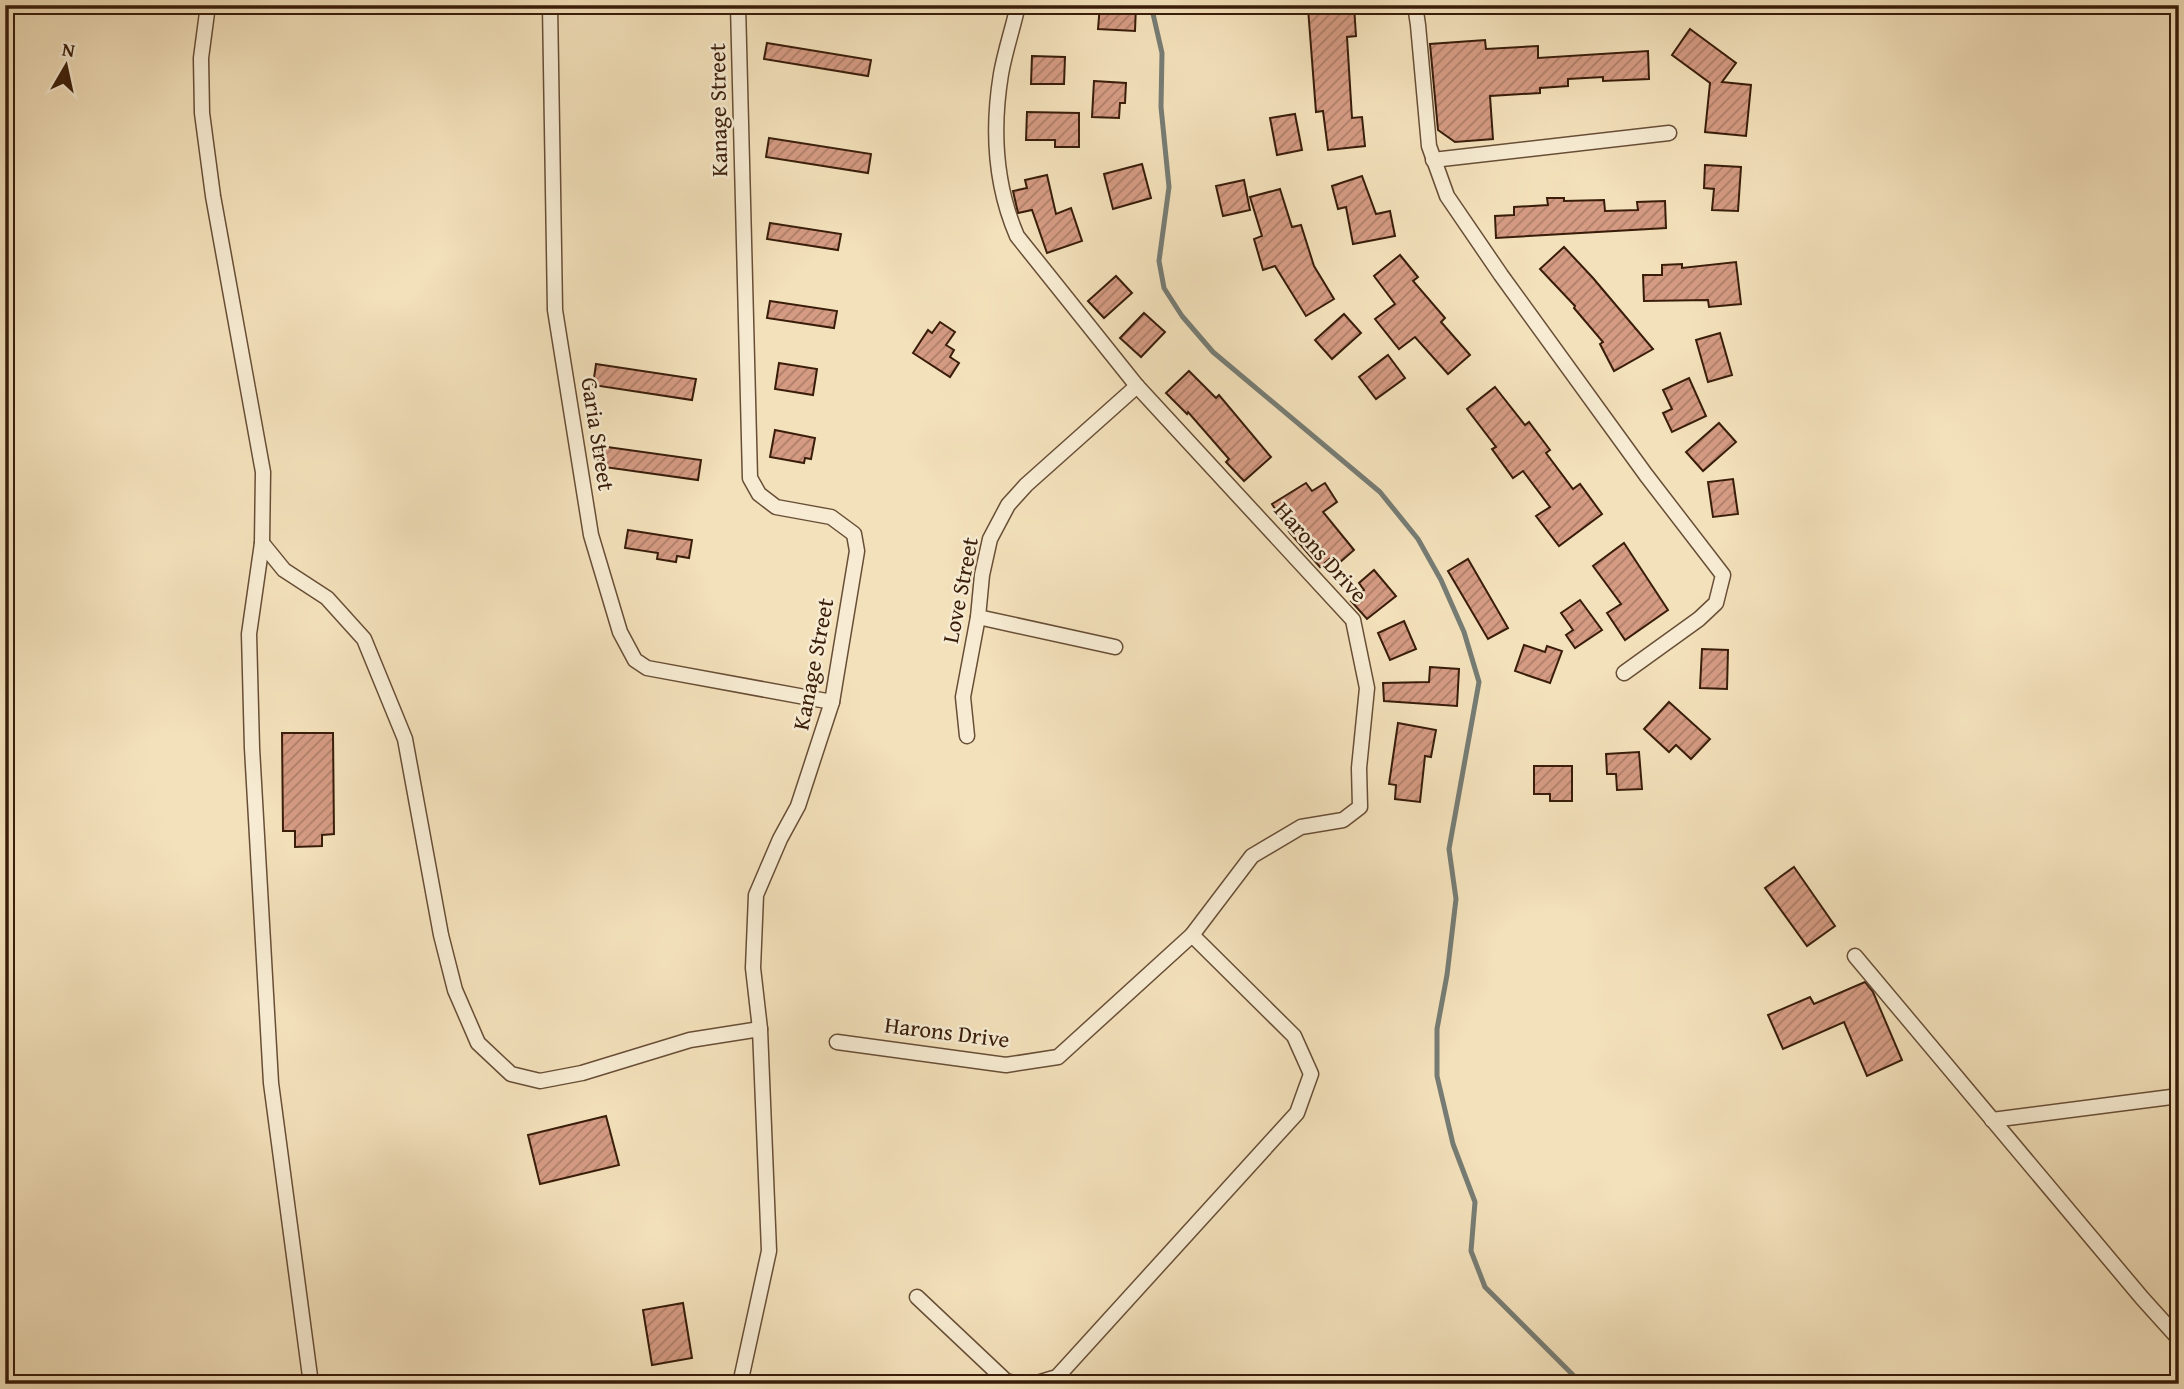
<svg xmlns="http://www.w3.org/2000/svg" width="2184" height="1389" font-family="'Gentium Book Plus',serif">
  <defs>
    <pattern id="building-hatch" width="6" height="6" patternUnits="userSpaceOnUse" patternTransform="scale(1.75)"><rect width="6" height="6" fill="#d59b83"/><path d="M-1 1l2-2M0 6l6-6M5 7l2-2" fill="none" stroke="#ae7e69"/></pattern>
  </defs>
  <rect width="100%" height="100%" fill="#f3e1bb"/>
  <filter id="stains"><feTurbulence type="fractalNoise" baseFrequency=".00286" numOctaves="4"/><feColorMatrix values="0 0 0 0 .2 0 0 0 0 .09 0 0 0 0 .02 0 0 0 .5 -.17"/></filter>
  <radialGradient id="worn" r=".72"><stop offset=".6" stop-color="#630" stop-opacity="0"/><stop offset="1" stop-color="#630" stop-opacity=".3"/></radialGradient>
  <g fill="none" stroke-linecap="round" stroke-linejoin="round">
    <path stroke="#767c74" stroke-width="5" d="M 1151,5 L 1162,53 L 1161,107 L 1169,187 L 1159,261 L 1164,288 L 1182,316 L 1213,352 L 1380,492 L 1418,539 L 1441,580 L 1464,632 L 1479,682 L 1449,849 L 1456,899 L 1447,975 L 1437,1029 L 1437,1076 L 1453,1144 L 1475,1202 L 1471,1251 L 1485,1287 L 1582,1384"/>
  </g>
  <g fill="url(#building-hatch)" stroke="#391d0a" stroke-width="2">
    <path d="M 1100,5 L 1136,5 L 1135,31 L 1098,29 Z"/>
    <path d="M 1354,6 L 1356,36 L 1347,37 L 1352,118 L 1362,117 L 1365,146 L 1328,150 L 1323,111 L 1316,112 L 1308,8 Z"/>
    <path d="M 1690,29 L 1736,63 L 1722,82 L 1751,85 L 1746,136 L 1705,132 L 1710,83 L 1672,55 Z"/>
    <path d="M 1485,40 L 1486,49 L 1538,46 L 1538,58 L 1648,51 L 1649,79 L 1603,81 L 1603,77 L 1568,79 L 1568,86 L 1540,88 L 1540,93 L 1490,96 L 1493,139 L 1455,142 L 1438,130 L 1430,44 Z"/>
    <path d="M 767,43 L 871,60 L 868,76 L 764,59 Z"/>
    <path d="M 1032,56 L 1065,57 L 1064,84 L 1031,84 Z"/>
    <path d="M 1094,81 L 1126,83 L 1125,103 L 1120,103 L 1119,118 L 1092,117 Z"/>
    <path d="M 1027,112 L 1079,113 L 1079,147 L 1055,147 L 1055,140 L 1026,140 Z"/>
    <path d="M 1295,114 L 1302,150 L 1277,155 L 1270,118 Z"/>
    <path d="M 769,138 L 871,154 L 868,173 L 766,157 Z"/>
    <path d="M 1142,164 L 1151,198 L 1113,209 L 1104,174 Z"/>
    <path d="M 1705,165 L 1741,167 L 1738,211 L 1712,210 L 1714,189 L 1704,188 Z"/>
    <path d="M 1047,175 L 1056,214 L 1071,208 L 1082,241 L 1047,253 L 1032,210 L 1018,213 L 1013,191 L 1027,188 L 1025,180 Z"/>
    <path d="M 1362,176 L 1376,214 L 1390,211 L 1395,236 L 1353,244 L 1346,207 L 1338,209 L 1332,186 Z"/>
    <path d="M 1244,180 L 1250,210 L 1223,216 L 1216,186 Z"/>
    <path d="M 1280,189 L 1292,227 L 1301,225 L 1314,266 L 1334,299 L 1306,316 L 1275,266 L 1263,270 L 1254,239 L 1262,236 L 1250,197 Z"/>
    <path d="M 1547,198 L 1564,198 L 1564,201 L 1604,200 L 1605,211 L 1638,210 L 1637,202 L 1665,201 L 1666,228 L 1496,238 L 1495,216 L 1514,215 L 1514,207 L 1548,205 Z"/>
    <path d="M 770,223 L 841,234 L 838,250 L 767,239 Z"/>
    <path d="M 1564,247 L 1593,278 L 1653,349 L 1614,371 L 1600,344 L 1603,342 L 1574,308 L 1575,306 L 1540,269 Z"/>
    <path d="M 1400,255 L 1418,277 L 1413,281 L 1445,318 L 1441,322 L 1470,355 L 1448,374 L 1415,337 L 1399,349 L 1375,319 L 1395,304 L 1374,276 Z"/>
    <path d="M 1736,262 L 1741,304 L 1709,307 L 1708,300 L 1644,301 L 1643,275 L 1662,275 L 1662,265 L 1682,264 L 1682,268 Z"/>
    <path d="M 1116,276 L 1132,293 L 1104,318 L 1088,301 Z"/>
    <path d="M 770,301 L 837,311 L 834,328 L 767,318 Z"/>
    <path d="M 1144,313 L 1165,332 L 1141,357 L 1120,338 Z"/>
    <path d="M 1344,314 L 1361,333 L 1332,359 L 1315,340 Z"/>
    <path d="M 940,322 L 955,332 L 946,345 L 954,350 L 950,357 L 959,363 L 950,377 L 913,353 L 928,330 L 932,333 Z"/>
    <path d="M 1720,333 L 1732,375 L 1708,382 L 1696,340 Z"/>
    <path d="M 1388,355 L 1405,378 L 1376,399 L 1359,377 Z"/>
    <path d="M 779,363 L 817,369 L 813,395 L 775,389 Z"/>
    <path d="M 596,364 L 696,379 L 692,400 L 593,385 Z"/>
    <path d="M 1189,371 L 1216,398 L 1219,395 L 1271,457 L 1244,481 L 1226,462 L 1229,459 L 1188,412 L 1187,414 L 1166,393 Z"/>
    <path d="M 1689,378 L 1706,416 L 1672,432 L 1663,413 L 1672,409 L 1663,390 Z"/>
    <path d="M 1495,387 L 1525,425 L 1529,422 L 1550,450 L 1546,453 L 1573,489 L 1580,484 L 1602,514 L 1559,546 L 1536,516 L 1550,507 L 1523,471 L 1513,478 L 1492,449 L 1496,447 L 1467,409 Z"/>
    <path d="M 1719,423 L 1736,442 L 1703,471 L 1686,452 Z"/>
    <path d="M 775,430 L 815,438 L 811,459 L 805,458 L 804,463 L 770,457 Z"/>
    <path d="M 600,446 L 701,460 L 698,480 L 597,466 Z"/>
    <path d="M 1733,479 L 1738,514 L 1713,517 L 1708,482 Z"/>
    <path d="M 1306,483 L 1312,491 L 1325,483 L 1337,502 L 1323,512 L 1354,550 L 1339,563 L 1333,556 L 1320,567 L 1290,533 L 1272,504 Z"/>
    <path d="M 628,530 L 692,540 L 689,558 L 677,556 L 676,562 L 657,559 L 658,553 L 625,548 Z"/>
    <path d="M 1624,543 L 1668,610 L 1625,640 L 1607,613 L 1621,604 L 1593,566 Z"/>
    <path d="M 1468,559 L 1508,628 L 1488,639 L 1448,571 Z"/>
    <path d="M 1374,570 L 1396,596 L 1367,619 L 1351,601 L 1364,590 L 1359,583 Z"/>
    <path d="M 1580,600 L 1602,630 L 1575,648 L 1566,635 L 1573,630 L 1561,613 Z"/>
    <path d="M 1404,621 L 1416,649 L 1390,660 L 1378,633 Z"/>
    <path d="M 1524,645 L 1545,652 L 1547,646 L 1562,651 L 1550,683 L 1515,671 Z"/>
    <path d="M 1702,649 L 1728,650 L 1727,689 L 1700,688 Z"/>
    <path d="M 1430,667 L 1459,669 L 1457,706 L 1384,701 L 1383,683 L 1429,682 Z"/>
    <path d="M 1669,702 L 1710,739 L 1691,759 L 1676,745 L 1669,752 L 1644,729 Z"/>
    <path d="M 1398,723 L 1436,730 L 1431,757 L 1425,756 L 1420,802 L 1395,799 L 1396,785 L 1389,784 Z"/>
    <path d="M 282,733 L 333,733 L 334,834 L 322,835 L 322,846 L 295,847 L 295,831 L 283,831 Z"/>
    <path d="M 1639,752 L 1642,789 L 1617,790 L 1616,774 L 1607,774 L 1606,754 Z"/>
    <path d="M 1534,766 L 1572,766 L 1572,801 L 1550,801 L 1550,794 L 1534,794 Z"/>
    <path d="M 1794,867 L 1835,926 L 1807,946 L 1765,888 Z"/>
    <path d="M 1865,982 L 1873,992 L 1902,1060 L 1867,1076 L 1844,1022 L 1783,1049 L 1768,1015 L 1810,997 L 1814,1004 Z"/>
    <path d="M 606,1116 L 619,1165 L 540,1184 L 528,1135 Z"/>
    <path d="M 683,1303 L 692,1358 L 652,1365 L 643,1310 Z"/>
  </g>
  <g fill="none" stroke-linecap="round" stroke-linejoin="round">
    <defs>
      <g id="street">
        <path d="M 208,5 L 201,58 L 202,113 L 213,196 L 263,472 L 262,543 L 249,634 L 252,748 L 271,1083 L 311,1384"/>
        <path d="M 550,5 L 555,310 L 591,535 L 620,632 L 635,660 L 647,668 L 832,702"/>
        <path d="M 738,5 L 750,478 L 759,494 L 776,507 L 831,517 L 854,534 L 857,551 L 832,702 L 798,806 L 780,839 L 756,895 L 753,968 L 760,1029 L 769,1251 L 740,1384"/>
        <path d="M 1415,5 L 1418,25 L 1429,146 L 1447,196 L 1501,275 L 1646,475 L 1723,575 L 1716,603 L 1699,619 L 1624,673"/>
        <path d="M 1433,160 L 1669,133"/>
        <path d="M 262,543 L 284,570 L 327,598 L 364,639 L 405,739 L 441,935 L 455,990 L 478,1043 L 511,1074 L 540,1081 L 582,1073 L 690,1040 L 760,1029"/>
        <path d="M 978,617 L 1115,647"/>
        <path d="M 967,736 L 963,697 L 978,617 L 982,575 L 990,539 L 1008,505 L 1026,485 L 1137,386"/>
        <path d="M 1855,956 L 2142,1298 L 2179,1339"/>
        <path d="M 837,1042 L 1006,1065 L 1058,1057 L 1192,935 L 1252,856 L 1301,827 L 1343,820 L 1360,807 L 1359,768 L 1367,688 L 1353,620 L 1137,386 L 1017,236 C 995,185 992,129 1001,74 C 1005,51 1013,28 1018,5"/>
        <path d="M 1992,1120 L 2179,1096"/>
        <path d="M 917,1297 L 1006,1381 L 1020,1384"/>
        <path d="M 1034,1384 L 1057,1377 L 1297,1113 L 1311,1074 L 1294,1036 L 1192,935"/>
      </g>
    </defs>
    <use href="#street" stroke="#684e36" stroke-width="17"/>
    <use href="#street" stroke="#f7ecd3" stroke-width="14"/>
  </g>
  <g text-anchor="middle" stroke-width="5" stroke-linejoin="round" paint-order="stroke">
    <g font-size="23" fill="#391d0a" stroke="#f7ecd3">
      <text transform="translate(718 110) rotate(-91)" y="8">Kanage Street</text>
      <text transform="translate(598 434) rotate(81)" y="8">Garia Street</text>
      <text transform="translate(1321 552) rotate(48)" y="8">Harons Drive</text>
      <text transform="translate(960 590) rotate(-79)" y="8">Love Street</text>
      <text transform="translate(813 664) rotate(-79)" y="8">Kanage Street</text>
      <text transform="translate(947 1032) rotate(7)" y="8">Harons Drive</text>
    </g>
  </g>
  <rect width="2184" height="1389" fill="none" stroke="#f3e1bb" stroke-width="28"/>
  <rect x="7" y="7" width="2170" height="1375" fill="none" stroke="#391d0a" stroke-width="3.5"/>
  <rect x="14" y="14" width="2156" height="1361" fill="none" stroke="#391d0a" stroke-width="2"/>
  <g transform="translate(66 66) rotate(9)" stroke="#f7ecd3" stroke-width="5" paint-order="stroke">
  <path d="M0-5L12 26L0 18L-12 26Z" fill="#391d0a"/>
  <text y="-10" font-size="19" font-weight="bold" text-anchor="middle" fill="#391d0a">N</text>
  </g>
  <rect width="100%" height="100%" filter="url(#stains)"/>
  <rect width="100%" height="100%" fill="url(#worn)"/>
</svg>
